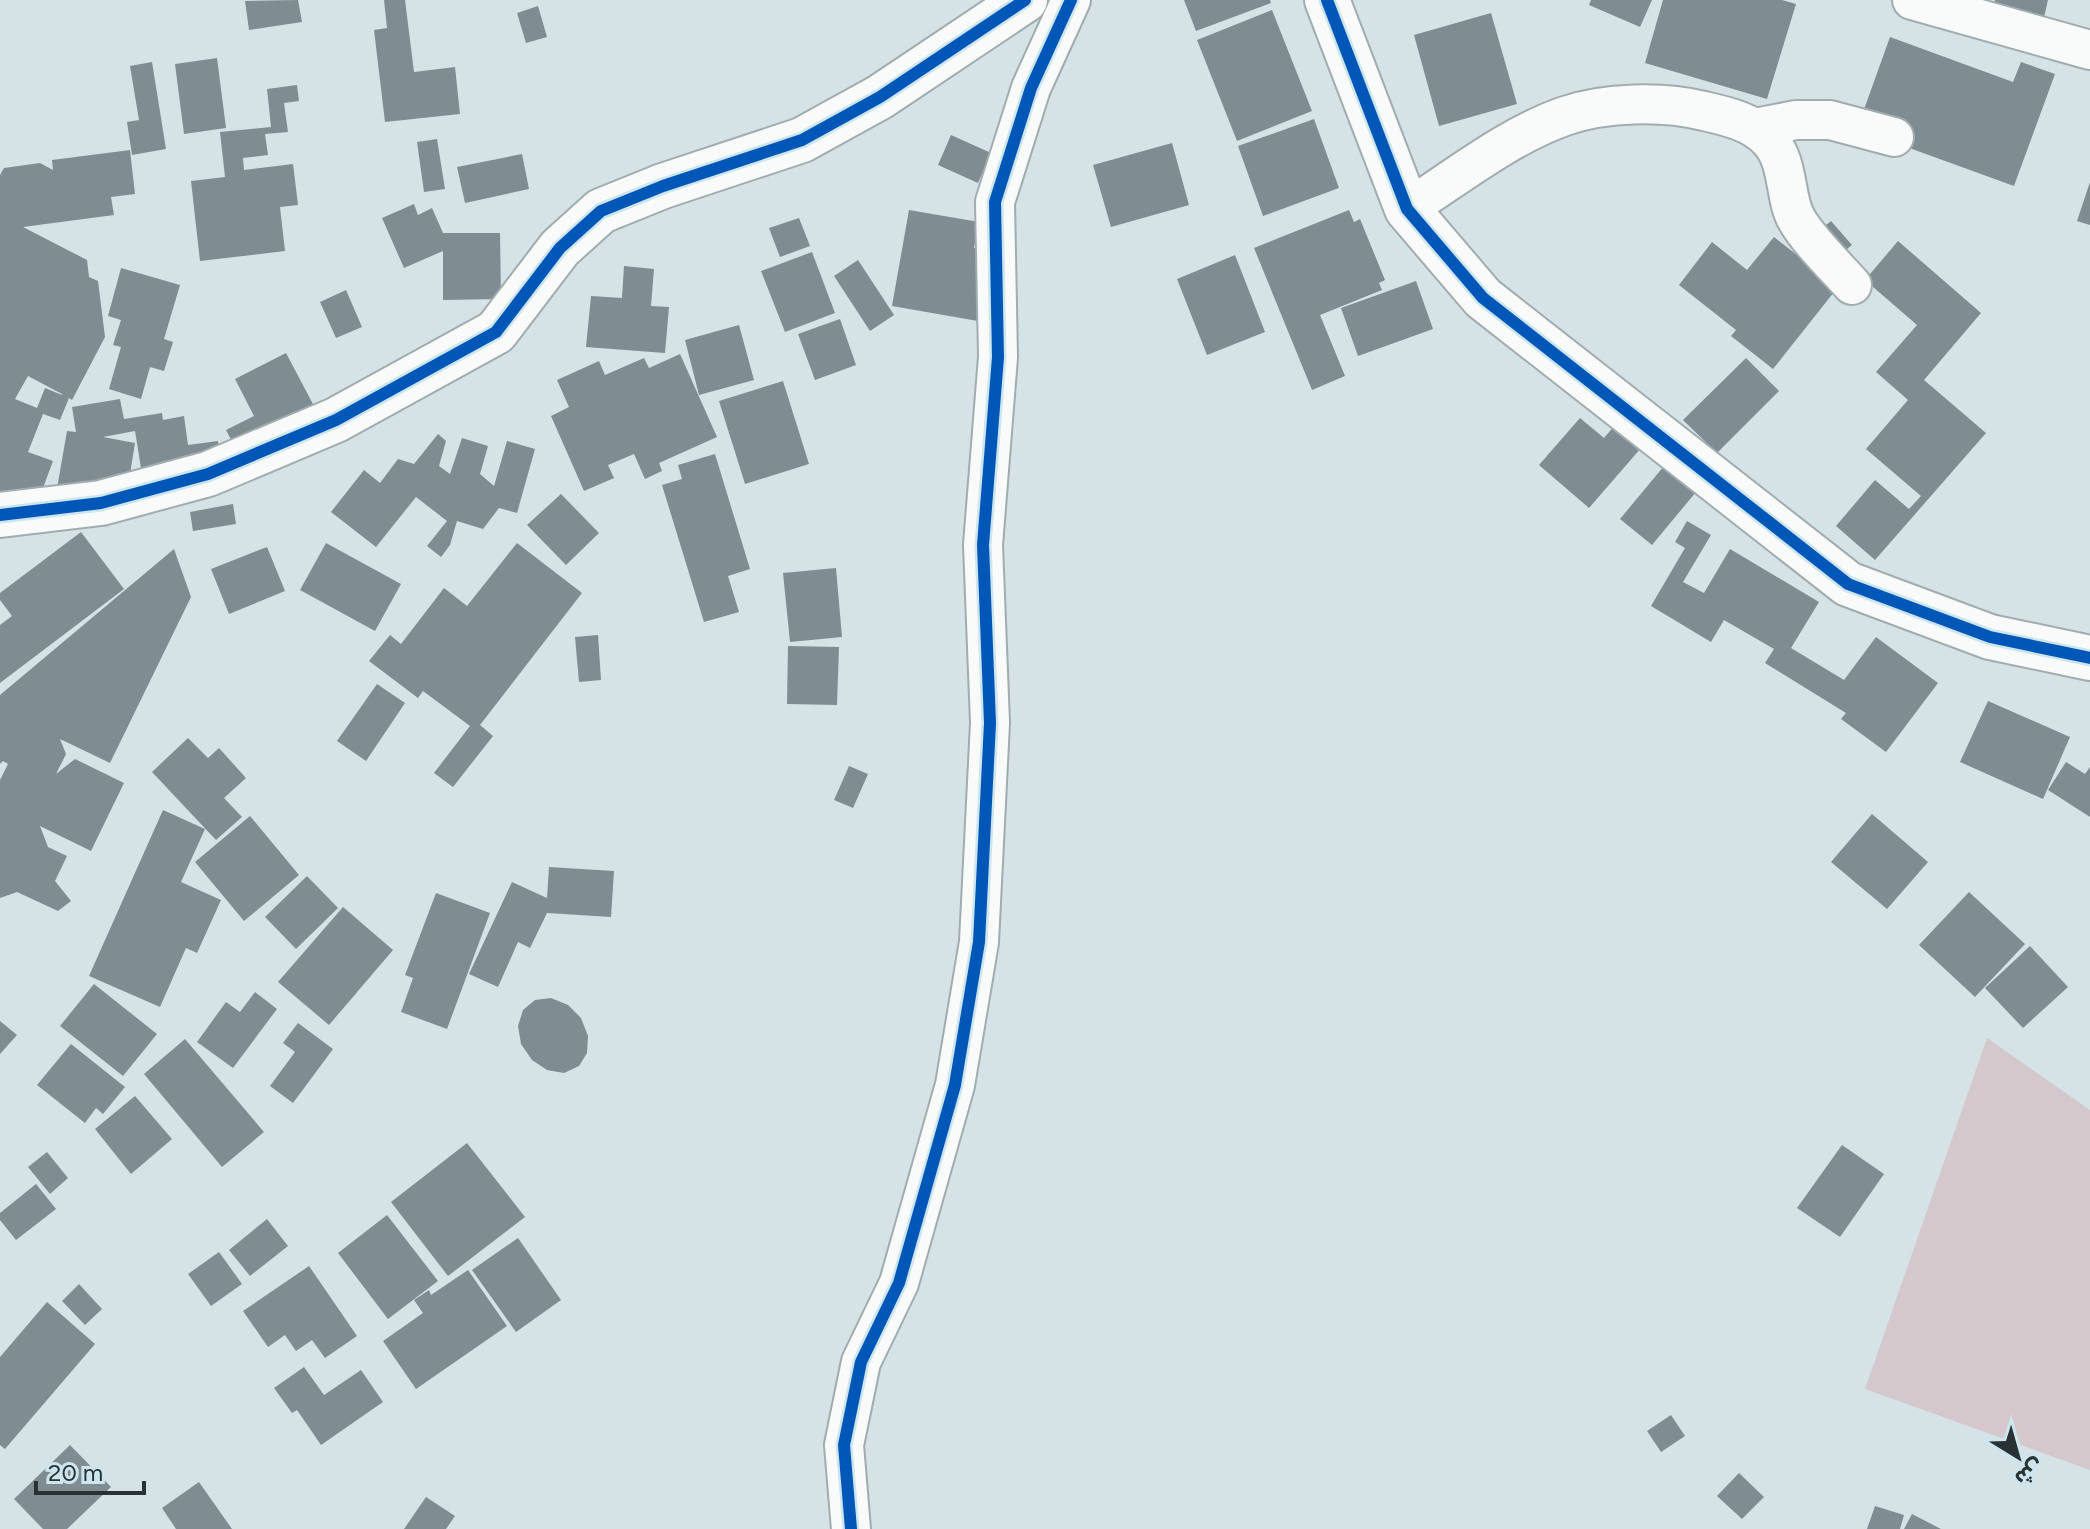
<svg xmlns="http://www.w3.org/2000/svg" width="2090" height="1529" font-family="Figtree,'Noto Sans Arabic',sans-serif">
  <rect width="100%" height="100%" fill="#d5e2e6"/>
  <path fill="#d4c8cd" d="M 1987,1038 L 2090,1110 L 2090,1470 L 1865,1389 Z"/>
  <g fill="#7f8d92" fill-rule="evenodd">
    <path d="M 298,0 L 302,22 L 249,30 L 245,1 Z"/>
    <path d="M 384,0 L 405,0 L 414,72 L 455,67 L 460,114 L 385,122 L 374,30 L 387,28 Z"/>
    <path d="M 1184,0 L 1270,0 L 1271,3 L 1196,31 Z"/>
    <path d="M 1591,0 L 1652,0 L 1640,27 L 1589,5 Z"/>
    <path d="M 1663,0 L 1782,0 L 1796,4 L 1767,99 L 1645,63 Z"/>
    <path d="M 1995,0 L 2048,0 L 2039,39 L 1989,28 Z"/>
    <path d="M 538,6 L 547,37 L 526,43 L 517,13 Z"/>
    <path d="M 1272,10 L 1312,111 L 1237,141 L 1197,40 Z"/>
    <path d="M 1491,13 L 1517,104 L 1439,126 L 1414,35 Z"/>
    <path d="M 1890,37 L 2013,82 L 2021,62 L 2055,74 L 2014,186 L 1857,129 Z"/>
    <path d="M 217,58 L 226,128 L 184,134 L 175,64 Z"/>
    <path d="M 152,62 L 166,149 L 132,155 L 127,122 L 139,120 L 130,66 Z"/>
    <path d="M 297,85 L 299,101 L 284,103 L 288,132 L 265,134 L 268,155 L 243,158 L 244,170 L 293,164 L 298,205 L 280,207 L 285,251 L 200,261 L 191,181 L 225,177 L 220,132 L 271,127 L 267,89 Z"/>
    <path d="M 1314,119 L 1339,188 L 1263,216 L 1238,146 Z"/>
    <path d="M 951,135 L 991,153 L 978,183 L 938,165 Z"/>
    <path d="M 437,139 L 445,189 L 424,192 L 417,142 Z"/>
    <path d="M 1172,143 L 1189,205 L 1111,227 L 1093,165 Z"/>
    <path d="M 130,150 L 135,194 L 111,197 L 114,215 L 23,227 L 87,260 L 89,277 L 98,281 L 105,337 L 72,400 L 69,398 L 60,420 L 43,414 L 28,452 L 53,461 L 36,507 L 0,493 L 0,175 L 4,168 L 40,163 L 53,170 L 52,160 ZM 28,376 L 62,394 L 62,395 L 45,388 L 37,408 L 15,399 Z"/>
    <path d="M 522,154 L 529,189 L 465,203 L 457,167 Z"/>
    <path d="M 2090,182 L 2090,225 L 2077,221 Z"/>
    <path d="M 414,204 L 418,215 L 432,208 L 443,233 L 500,233 L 501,299 L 443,300 L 443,251 L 404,268 L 382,218 Z"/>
    <path d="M 909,210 L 979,222 L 974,248 L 1008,254 L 995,324 L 892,306 Z"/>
    <path d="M 1349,210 L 1354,222 L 1360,219 L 1385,280 L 1379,283 L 1382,290 L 1320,315 L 1345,376 L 1312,390 L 1254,248 Z"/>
    <path d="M 799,218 L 810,246 L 780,257 L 769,228 Z"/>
    <path d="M 1831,221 L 1852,245 L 1836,258 L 1816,233 Z"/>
    <path d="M 1774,237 L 1838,287 L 1773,369 L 1731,336 L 1736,330 L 1679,285 L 1712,242 L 1747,270 Z"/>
    <path d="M 1898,241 L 1981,313 L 1924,380 L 1986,433 L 1875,560 L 1836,526 L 1875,480 L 1909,509 L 1921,496 L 1866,449 L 1908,400 L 1876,372 L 1917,325 L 1865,280 Z"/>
    <path d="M 812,252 L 835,313 L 785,332 L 761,271 Z"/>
    <path d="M 1235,255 L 1265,332 L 1207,355 L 1177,279 Z"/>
    <path d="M 858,260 L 894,315 L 870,331 L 834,276 Z"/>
    <path d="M 624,266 L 654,269 L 651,306 L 669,307 L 665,353 L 586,347 L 591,296 L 622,298 Z"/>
    <path d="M 121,268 L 180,285 L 164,339 L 173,342 L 164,371 L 150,367 L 141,399 L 109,389 L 121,347 L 113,345 L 121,320 L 108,316 Z"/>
    <path d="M 1416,281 L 1433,329 L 1358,356 L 1341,308 Z"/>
    <path d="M 346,290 L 362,327 L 336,338 L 320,302 Z"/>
    <path d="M 840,319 L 856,365 L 815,380 L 798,334 Z"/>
    <path d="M 739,325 L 754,380 L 699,395 L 685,340 Z"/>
    <path d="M 286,353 L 323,423 L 244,464 L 226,430 L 254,416 L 235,379 Z"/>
    <path d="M 680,354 L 717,437 L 659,463 L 662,471 L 645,479 L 634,454 L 608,465 L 614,478 L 584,491 L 551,416 L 569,407 L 557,380 L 599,361 L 605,375 L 644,358 L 649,368 Z"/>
    <path d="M 1746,358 L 1779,391 L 1717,453 L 1683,420 Z"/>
    <path d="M 783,381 L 809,464 L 745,484 L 719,401 Z"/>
    <path d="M 120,399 L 124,419 L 162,413 L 163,420 L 184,416 L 188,445 L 218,441 L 222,466 L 161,464 L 141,468 L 135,431 L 103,437 L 135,443 L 124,511 L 55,500 L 67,431 L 76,432 L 72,407 Z"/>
    <path d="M 1580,418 L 1604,438 L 1615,425 L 1641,448 L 1589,508 L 1539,465 Z"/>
    <path d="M 438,434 L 446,441 L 439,466 L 450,474 L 462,438 L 488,446 L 480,474 L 494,486 L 507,441 L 535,449 L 517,513 L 499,508 L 483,529 L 457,521 L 450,545 L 441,557 L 427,546 L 447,521 L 416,497 L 376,547 L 331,512 L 364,470 L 380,483 L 398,459 L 414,464 Z"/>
    <path d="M 715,454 L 750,569 L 728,576 L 739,612 L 704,622 L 662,485 L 682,479 L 678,465 Z"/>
    <path d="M 1664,466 L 1696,492 L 1652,545 L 1620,519 Z"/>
    <path d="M 561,494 L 599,533 L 566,565 L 527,525 Z"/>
    <path d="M 233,504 L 236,524 L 193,531 L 190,512 Z"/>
    <path d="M 1687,521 L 1711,535 L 1683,582 L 1704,593 L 1730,549 L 1819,602 L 1791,648 L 1844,680 L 1876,637 L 1938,683 L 1886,752 L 1841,719 L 1846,713 L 1765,663 L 1774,649 L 1724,620 L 1711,642 L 1651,606 L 1685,548 L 1675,542 Z"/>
    <path d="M 81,532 L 124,589 L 0,683 L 0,625 L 12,616 L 0,600 L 0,593 Z"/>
    <path d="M 326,543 L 401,584 L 375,631 L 300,590 Z"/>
    <path d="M 517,543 L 582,593 L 480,725 L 493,736 L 453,787 L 434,773 L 470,726 L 423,691 L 418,698 L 369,661 L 390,635 L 401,644 L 444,588 L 467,606 Z"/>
    <path d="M 267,547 L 285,591 L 229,614 L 211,569 Z"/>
    <path d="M 174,549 L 191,597 L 110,763 L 60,739 L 66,754 L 56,774 L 75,759 L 124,783 L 91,851 L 40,826 L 48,847 L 67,856 L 55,881 L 71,901 L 58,911 L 17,892 L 0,898 L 0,780 L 8,764 L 3,761 L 0,764 L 0,695 Z"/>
    <path d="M 836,568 L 842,637 L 790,642 L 783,573 Z"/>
    <path d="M 598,635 L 601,680 L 579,682 L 575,637 Z"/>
    <path d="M 788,646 L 839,647 L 837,705 L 787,704 Z"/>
    <path d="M 377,684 L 405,703 L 366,761 L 337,741 Z"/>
    <path d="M 1988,701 L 2070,737 L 2043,799 L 1960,762 Z"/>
    <path d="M 188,738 L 208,758 L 219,748 L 246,778 L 224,798 L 242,817 L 216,840 L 152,772 Z"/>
    <path d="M 2066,762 L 2085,774 L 2090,767 L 2090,817 L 2048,790 Z"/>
    <path d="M 849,766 L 868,774 L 853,808 L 834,800 Z"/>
    <path d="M 163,810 L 205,829 L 181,882 L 221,900 L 197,953 L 186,948 L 160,1007 L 89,976 Z"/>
    <path d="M 1872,814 L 1928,862 L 1887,909 L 1831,862 Z"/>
    <path d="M 250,816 L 299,875 L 244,921 L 195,862 Z"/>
    <path d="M 549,867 L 614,871 L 611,917 L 547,913 L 530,948 L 518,942 L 498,987 L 469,974 L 512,882 L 547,898 Z"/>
    <path d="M 307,876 L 338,908 L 296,949 L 265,917 Z"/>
    <path d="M 1969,892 L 2025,944 L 1975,997 L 1919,945 Z"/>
    <path d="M 436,893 L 490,913 L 447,1029 L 401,1012 L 413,978 L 405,975 Z"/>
    <path d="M 343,907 L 393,950 L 329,1025 L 278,982 Z"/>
    <path d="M 2030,946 L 2068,987 L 2023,1028 L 1985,988 Z"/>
    <path d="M 94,984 L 157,1034 L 123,1076 L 60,1026 Z"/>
    <path d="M 255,992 L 277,1009 L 233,1068 L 197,1042 L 226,1002 L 240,1012 Z"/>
    <path d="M 551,998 L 568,1005 L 581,1018 L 588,1036 L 587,1053 L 579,1066 L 564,1073 L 547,1070 L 532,1060 L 521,1044 L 518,1026 L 523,1010 L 535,1000 Z"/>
    <path d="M 0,1021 L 17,1035 L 0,1054 Z"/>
    <path d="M 298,1023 L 333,1049 L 293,1103 L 270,1086 L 295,1052 L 283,1043 Z"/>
    <path d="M 185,1039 L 264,1132 L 222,1167 L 144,1074 Z"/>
    <path d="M 71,1044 L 125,1087 L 103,1114 L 96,1108 L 85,1123 L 37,1085 Z"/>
    <path d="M 135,1096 L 172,1139 L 131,1174 L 95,1129 Z"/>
    <path d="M 467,1143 L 525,1217 L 448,1276 L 391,1202 Z"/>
    <path d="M 1842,1145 L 1884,1174 L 1840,1237 L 1797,1208 Z"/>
    <path d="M 47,1152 L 68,1178 L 50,1194 L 28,1167 Z"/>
    <path d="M 36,1184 L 56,1209 L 16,1240 L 0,1220 L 0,1213 Z"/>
    <path d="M 387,1215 L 438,1281 L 388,1319 L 338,1253 Z"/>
    <path d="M 267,1219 L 288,1246 L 250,1276 L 229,1250 Z"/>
    <path d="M 518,1238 L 561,1300 L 516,1332 L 472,1270 Z"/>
    <path d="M 219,1252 L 242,1284 L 211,1306 L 188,1274 Z"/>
    <path d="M 309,1266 L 357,1336 L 325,1358 L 312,1340 L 296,1351 L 285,1335 L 268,1347 L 243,1311 Z"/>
    <path d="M 468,1270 L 507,1326 L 416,1389 L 383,1341 L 423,1313 L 414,1300 L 429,1290 L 431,1295 Z"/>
    <path d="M 79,1284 L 102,1309 L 85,1325 L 62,1301 Z"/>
    <path d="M 47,1302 L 95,1344 L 5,1449 L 0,1445 L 0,1357 Z"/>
    <path d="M 304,1367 L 324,1395 L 361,1370 L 383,1402 L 321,1445 L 297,1410 L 292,1413 L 274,1388 Z"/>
    <path d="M 1671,1415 L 1685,1436 L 1661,1452 L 1647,1431 Z"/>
    <path d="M 70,1445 L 111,1487 L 67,1529 L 43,1529 L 14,1499 Z"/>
    <path d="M 1739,1473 L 1764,1497 L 1742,1519 L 1717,1496 Z"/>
    <path d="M 199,1482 L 232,1529 L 176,1529 L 162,1508 Z"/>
    <path d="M 426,1497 L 455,1516 L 446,1529 L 404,1529 Z"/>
    <path d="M 1875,1506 L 1904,1515 L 1900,1529 L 1867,1529 Z"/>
    <path d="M 1912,1514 L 1941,1529 L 1904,1529 Z"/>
  </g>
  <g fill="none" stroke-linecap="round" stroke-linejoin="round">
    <defs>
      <g id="minor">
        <path d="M 1912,0 L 2090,50"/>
        <path d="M 1755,128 L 1796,120 L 1830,120 L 1894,137"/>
        <path d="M 1407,209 C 1457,177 1508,136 1565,116 C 1605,102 1663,101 1704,111 C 1726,116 1753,122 1769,140 C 1790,162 1784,199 1797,220 C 1809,241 1836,267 1852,285"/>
        <path d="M 851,1529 L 844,1445 L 861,1362 L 899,1283 L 955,1085 L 979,942 L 990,723 L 983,545 L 998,357 L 995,202 L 1031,88 L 1071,0"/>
      </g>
      <g id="tertiary">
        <path d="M 1327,0 L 1407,209 L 1483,298 L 1848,584 L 1990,637 L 2090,658"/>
        <path d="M 0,515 L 101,503 L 208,474 L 336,420 L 496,332 L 560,248 L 601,211 L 663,186 L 802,140 L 880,97 L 1025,0"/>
      </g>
    </defs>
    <use href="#minor" stroke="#a1acaf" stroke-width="42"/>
    <use href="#tertiary" stroke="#a1acaf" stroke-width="48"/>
    <use href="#minor" stroke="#f9fbfb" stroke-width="38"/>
    <use href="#tertiary" stroke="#f9fbfb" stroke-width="44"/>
    <defs>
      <g id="cycleway">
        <path d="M 1327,0 L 1407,209 L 1483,298 L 1848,584 L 1990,637 L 2090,658"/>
        <path d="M 0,515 L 101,503 L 208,474 L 336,420 L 496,332 L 560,248 L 601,211 L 663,186 L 802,140 L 880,97 L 1025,0"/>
        <path d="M 851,1529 L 844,1445 L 861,1362 L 899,1283 L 955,1085 L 979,942 L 990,723 L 983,545 L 998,357 L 995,202 L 1031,88 L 1071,0"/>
      </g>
    </defs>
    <use href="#cycleway" stroke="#cde5ee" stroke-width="17"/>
    <use href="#cycleway" stroke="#0057b8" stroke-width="12"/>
  </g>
  <g transform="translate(2018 1457) rotate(143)" stroke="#cde5ee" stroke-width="6" paint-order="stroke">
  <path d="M0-6L14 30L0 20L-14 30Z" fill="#283235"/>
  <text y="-12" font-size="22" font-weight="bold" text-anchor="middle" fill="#283235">ش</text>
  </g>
  <path d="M36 1481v12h108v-12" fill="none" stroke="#283235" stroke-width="4"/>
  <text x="48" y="1481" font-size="24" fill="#283235" stroke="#cde5ee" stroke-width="6" paint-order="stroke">20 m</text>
</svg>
